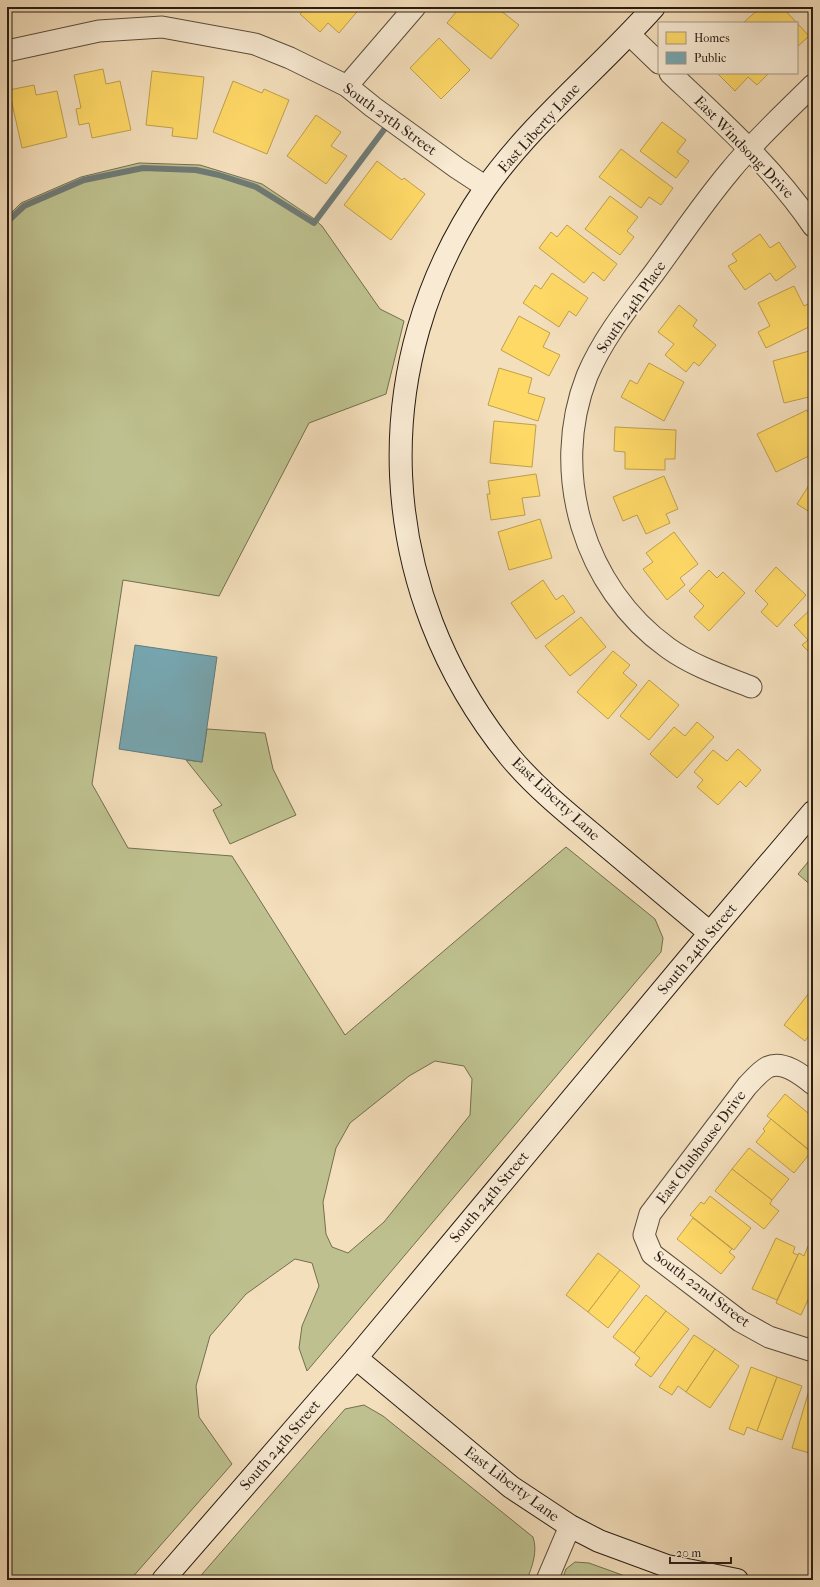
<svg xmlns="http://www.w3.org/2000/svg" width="820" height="1587" font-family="'IM FELL French Canon',serif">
  <rect width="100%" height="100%" fill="#f4dfbc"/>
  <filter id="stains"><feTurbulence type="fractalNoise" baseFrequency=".005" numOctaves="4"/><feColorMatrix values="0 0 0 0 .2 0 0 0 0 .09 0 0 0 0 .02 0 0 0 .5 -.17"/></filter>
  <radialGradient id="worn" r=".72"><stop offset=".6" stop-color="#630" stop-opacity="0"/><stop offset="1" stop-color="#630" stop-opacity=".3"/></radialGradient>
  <g fill="#bec18f" stroke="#736e50" fill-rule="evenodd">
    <path d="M 139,163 L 200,165 L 262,184 L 313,218 L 322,226 L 380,309 L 404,321 L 386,394 L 309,423 L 219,596 L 123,580 L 92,784 L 128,848 L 232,856 L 345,1035 L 566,847 L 655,919 L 663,938 L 661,952 L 307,1371 L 299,1348 L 302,1326 L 319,1286 L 312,1263 L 295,1259 L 246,1294 L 210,1336 L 196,1386 L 199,1417 L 232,1464 L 130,1580 L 7,1580 L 7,217 L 21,203 L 81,177 ZM 435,1061 L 464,1066 L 472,1079 L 470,1115 L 384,1222 L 348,1253 L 332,1247 L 326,1234 L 323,1202 L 336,1148 L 350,1123 L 409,1076 Z"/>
    <path d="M 207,729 L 265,733 L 273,769 L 296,815 L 230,844 L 213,810 L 222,805 L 186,760 L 202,762 Z"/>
    <path d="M 813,856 L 813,887 L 798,874 Z"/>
    <path d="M 364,1405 L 383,1416 L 533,1537 C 538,1552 532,1566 527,1580 L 197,1580 L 345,1409 Z"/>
    <path d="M 575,1562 L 589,1563 L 636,1580 L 562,1580 L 566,1569 Z"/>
  </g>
  <g fill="#ffd966" stroke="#bea04d">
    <path d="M 7,7 L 25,7 L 7,12 Z"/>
    <path d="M 307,7 L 361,7 L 339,33 L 328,23 L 320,32 L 300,14 Z"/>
    <path d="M 460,7 L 496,7 L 519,25 L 491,59 L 447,23 Z"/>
    <path d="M 761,7 L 782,7 L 797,23 L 743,23 Z"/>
    <path d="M 797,23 L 809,36 L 797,47 Z"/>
    <path d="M 439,38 L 470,70 L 441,99 L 410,68 Z"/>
    <path d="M 103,69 L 106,84 L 120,81 L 131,130 L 92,138 L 89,123 L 79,125 L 76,109 L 81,108 L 74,75 Z"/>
    <path d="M 152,71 L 204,77 L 197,139 L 172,136 L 173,128 L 146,125 Z"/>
    <path d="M 717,73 L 769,73 L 757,85 L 748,77 L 735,91 Z"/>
    <path d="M 233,81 L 262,93 L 264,89 L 289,100 L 267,154 L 213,132 Z"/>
    <path d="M 34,85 L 36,95 L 57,91 L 67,137 L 22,148 L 9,90 Z"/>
    <path d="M 316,115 L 341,132 L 331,146 L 347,156 L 326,184 L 287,156 Z"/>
    <path d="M 662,122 L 686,140 L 677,152 L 689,161 L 676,178 L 640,151 Z"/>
    <path d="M 621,149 L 673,188 L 661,205 L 649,197 L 641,208 L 599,177 Z"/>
    <path d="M 377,161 L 402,180 L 404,178 L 425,194 L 391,240 L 344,205 Z"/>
    <path d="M 610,196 L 638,217 L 627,231 L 634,237 L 620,255 L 585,229 Z"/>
    <path d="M 567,225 L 617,264 L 604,281 L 593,272 L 584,283 L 539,248 L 551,232 L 557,237 Z"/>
    <path d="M 760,234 L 770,248 L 779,242 L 796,267 L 776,281 L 770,273 L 745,290 L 728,266 L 737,261 L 732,254 Z"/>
    <path d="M 552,273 L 588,298 L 576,316 L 569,311 L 559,327 L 523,303 L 535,285 L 541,289 Z"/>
    <path d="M 794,286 L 804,306 L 812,302 L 813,304 L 813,325 L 766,348 L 758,332 L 770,326 L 758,303 Z"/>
    <path d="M 679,305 L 697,320 L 693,326 L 716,345 L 699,366 L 694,362 L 686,372 L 665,355 L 674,344 L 658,332 Z"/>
    <path d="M 519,316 L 550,333 L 543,347 L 560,355 L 549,376 L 501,350 Z"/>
    <path d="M 813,350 L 813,396 L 784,403 L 773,361 Z"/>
    <path d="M 649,363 L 684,382 L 664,421 L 621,397 L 630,380 L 637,384 Z"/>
    <path d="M 499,368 L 532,378 L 528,393 L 545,398 L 538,421 L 488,405 Z"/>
    <path d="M 807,410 L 813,422 L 813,454 L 776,472 L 757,434 Z"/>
    <path d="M 494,421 L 536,425 L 532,467 L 490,463 Z"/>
    <path d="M 615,427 L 676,430 L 675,459 L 665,459 L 665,470 L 625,469 L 625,452 L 614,451 Z"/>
    <path d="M 536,474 L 540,496 L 522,498 L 525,515 L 491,520 L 487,494 L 490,494 L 488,481 Z"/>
    <path d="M 664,476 L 678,509 L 666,514 L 670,523 L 646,534 L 637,515 L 623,521 L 613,497 Z"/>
    <path d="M 813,479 L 813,514 L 797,504 Z"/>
    <path d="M 540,519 L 552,558 L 509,570 L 498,532 Z"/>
    <path d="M 674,532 L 698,564 L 680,578 L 685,585 L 667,600 L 643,569 L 653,562 L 646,553 Z"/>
    <path d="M 776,567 L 806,595 L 777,627 L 761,612 L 768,604 L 755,591 Z"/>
    <path d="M 709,570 L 717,578 L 723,572 L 745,593 L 709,631 L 694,617 L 704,606 L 689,591 Z"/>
    <path d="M 543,580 L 556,600 L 563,595 L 575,612 L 536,639 L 511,603 Z"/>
    <path d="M 813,607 L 813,656 L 802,645 L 808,640 L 794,625 Z"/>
    <path d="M 581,617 L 606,647 L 570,676 L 545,646 Z"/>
    <path d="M 613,651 L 630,665 L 623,673 L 637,685 L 608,719 L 577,692 Z"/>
    <path d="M 649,680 L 679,705 L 649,740 L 620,716 Z"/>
    <path d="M 697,722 L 714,737 L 677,778 L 650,754 L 674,727 L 685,736 Z"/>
    <path d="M 738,749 L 761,770 L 746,787 L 740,781 L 718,805 L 697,787 L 703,780 L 694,772 L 713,750 L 727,761 Z"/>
    <path d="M 813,988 L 813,1030 L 805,1041 L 784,1025 Z"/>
    <path d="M 785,1094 L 813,1117 L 813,1153 L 767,1116 Z"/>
    <path d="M 771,1119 L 811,1152 L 794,1173 L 756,1142 L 765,1131 L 763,1129 Z"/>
    <path d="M 749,1148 L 789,1179 L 772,1200 L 732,1169 Z"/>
    <path d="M 732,1169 L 772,1200 L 770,1204 L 779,1211 L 764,1229 L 715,1191 Z"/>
    <path d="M 710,1196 L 751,1228 L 734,1250 L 690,1215 L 701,1202 L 704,1204 Z"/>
    <path d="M 693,1218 L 732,1249 L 729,1252 L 735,1257 L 721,1274 L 677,1239 Z"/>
    <path d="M 776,1238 L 795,1247 L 793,1253 L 798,1255 L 777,1300 L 752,1289 Z"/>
    <path d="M 808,1246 L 813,1249 L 813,1289 L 801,1315 L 776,1303 L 798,1255 L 799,1253 L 804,1256 Z"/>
    <path d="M 598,1253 L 620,1270 L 588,1312 L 566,1295 Z"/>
    <path d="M 620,1270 L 640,1286 L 608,1328 L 588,1312 Z"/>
    <path d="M 646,1295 L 666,1311 L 634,1353 L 613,1337 Z"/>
    <path d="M 666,1311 L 689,1329 L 651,1377 L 635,1365 L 640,1358 L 634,1353 Z"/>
    <path d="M 694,1335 L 715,1349 L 686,1392 L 678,1386 L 672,1395 L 659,1387 Z"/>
    <path d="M 715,1349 L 739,1366 L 710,1408 L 686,1392 Z"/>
    <path d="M 751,1367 L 777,1377 L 757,1431 L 747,1427 L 744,1435 L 729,1429 Z"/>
    <path d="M 777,1377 L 802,1386 L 782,1440 L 757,1431 Z"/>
    <path d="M 810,1387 L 813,1388 L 813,1454 L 792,1448 Z"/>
  </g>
  <path fill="#76a5af" stroke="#5f7c80" d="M 135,645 L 217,657 L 202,762 L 119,749 Z"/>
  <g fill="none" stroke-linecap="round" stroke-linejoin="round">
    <path stroke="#6f7b77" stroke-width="6" d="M 7,222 L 24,206 L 84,180 L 143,168 L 196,170 L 219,175 L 256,187 L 314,223 L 389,123"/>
    <defs>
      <g id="street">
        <path d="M 630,35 L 659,63"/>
        <path d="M 7,51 L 99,31 L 162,27 L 255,44 L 290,58 L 347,86 L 373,107 L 457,168 L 486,187"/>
        <path d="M 670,73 C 720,120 774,168 813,226"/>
        <path d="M 347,86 L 415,7"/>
        <path d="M 751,687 C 723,676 693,666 668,648 C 584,588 549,473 587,376 C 603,338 629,306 654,273 C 679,239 703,203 730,171 C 755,140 785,113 813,85"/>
        <path d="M 813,1084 C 802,1075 783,1060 768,1067 C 760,1071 753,1080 747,1086 L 650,1214 L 644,1235 L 652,1254 L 740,1321 L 769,1337 L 813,1351"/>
        <path d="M 547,1580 L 570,1526"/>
      </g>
      <g id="secondary">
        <path d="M 654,7 C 599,69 533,121 485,189 C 363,366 375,591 510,757 C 536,788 567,813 597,838 C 635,870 672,901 710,933"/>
        <path d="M 356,1358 L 511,1487 L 570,1526 L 599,1541 L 667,1566 L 737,1580"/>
        <path d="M 163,1580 L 356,1358 L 710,933 L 813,812"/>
      </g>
    </defs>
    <use href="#street" stroke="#5b4d3c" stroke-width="23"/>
    <use href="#secondary" stroke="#281c12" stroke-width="24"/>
    <use href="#street" stroke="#f8ead3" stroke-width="21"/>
    <use href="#secondary" stroke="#f8ead3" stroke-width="22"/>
  </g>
  <g text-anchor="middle" stroke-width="4" stroke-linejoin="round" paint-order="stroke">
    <g font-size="15" fill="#281c12" stroke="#f8ead3">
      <text transform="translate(390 119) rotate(36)" y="5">South 25th Street</text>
      <text transform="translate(539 128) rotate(-48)" y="5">East Liberty Lane</text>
      <text transform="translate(744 147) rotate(46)" y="5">East Windsong Drive</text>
      <text transform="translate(631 307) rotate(-55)" y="5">South 24th Place</text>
      <text transform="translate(556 799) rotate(43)" y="5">East Liberty Lane</text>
      <text transform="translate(697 949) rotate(-50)" y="5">South 24th Street</text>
      <text transform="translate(701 1147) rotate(-53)" y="5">East Clubhouse Drive</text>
      <text transform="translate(489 1197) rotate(-50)" y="5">South 24th Street</text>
      <text transform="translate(702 1289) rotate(37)" y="5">South 22nd Street</text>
      <text transform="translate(280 1445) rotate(-49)" y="5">South 24th Street</text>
      <text transform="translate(512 1484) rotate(37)" y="5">East Liberty Lane</text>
    </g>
  </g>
  <rect width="820" height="1587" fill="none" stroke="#f4dfbc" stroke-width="24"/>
  <rect x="8" y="8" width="804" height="1571" fill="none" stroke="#281c12" stroke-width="2"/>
  <rect x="12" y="12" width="796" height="1563" fill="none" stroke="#281c12"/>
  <rect x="658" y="22" width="140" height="52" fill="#f8ead3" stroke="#a59886"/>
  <rect x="666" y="32" width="20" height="12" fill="#ffd966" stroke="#a59886"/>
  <text x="694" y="42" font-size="12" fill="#281c12">Homes</text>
  <rect x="666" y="52" width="20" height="12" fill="#76a5af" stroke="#a59886"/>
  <text x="694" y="62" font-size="12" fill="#281c12">Public</text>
  <path d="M670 1557v6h61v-6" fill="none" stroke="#281c12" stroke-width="2"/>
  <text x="676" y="1557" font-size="12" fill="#281c12" stroke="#f8ead3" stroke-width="3" paint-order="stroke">20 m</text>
  <rect width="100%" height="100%" filter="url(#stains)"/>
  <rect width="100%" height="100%" fill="url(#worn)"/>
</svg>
